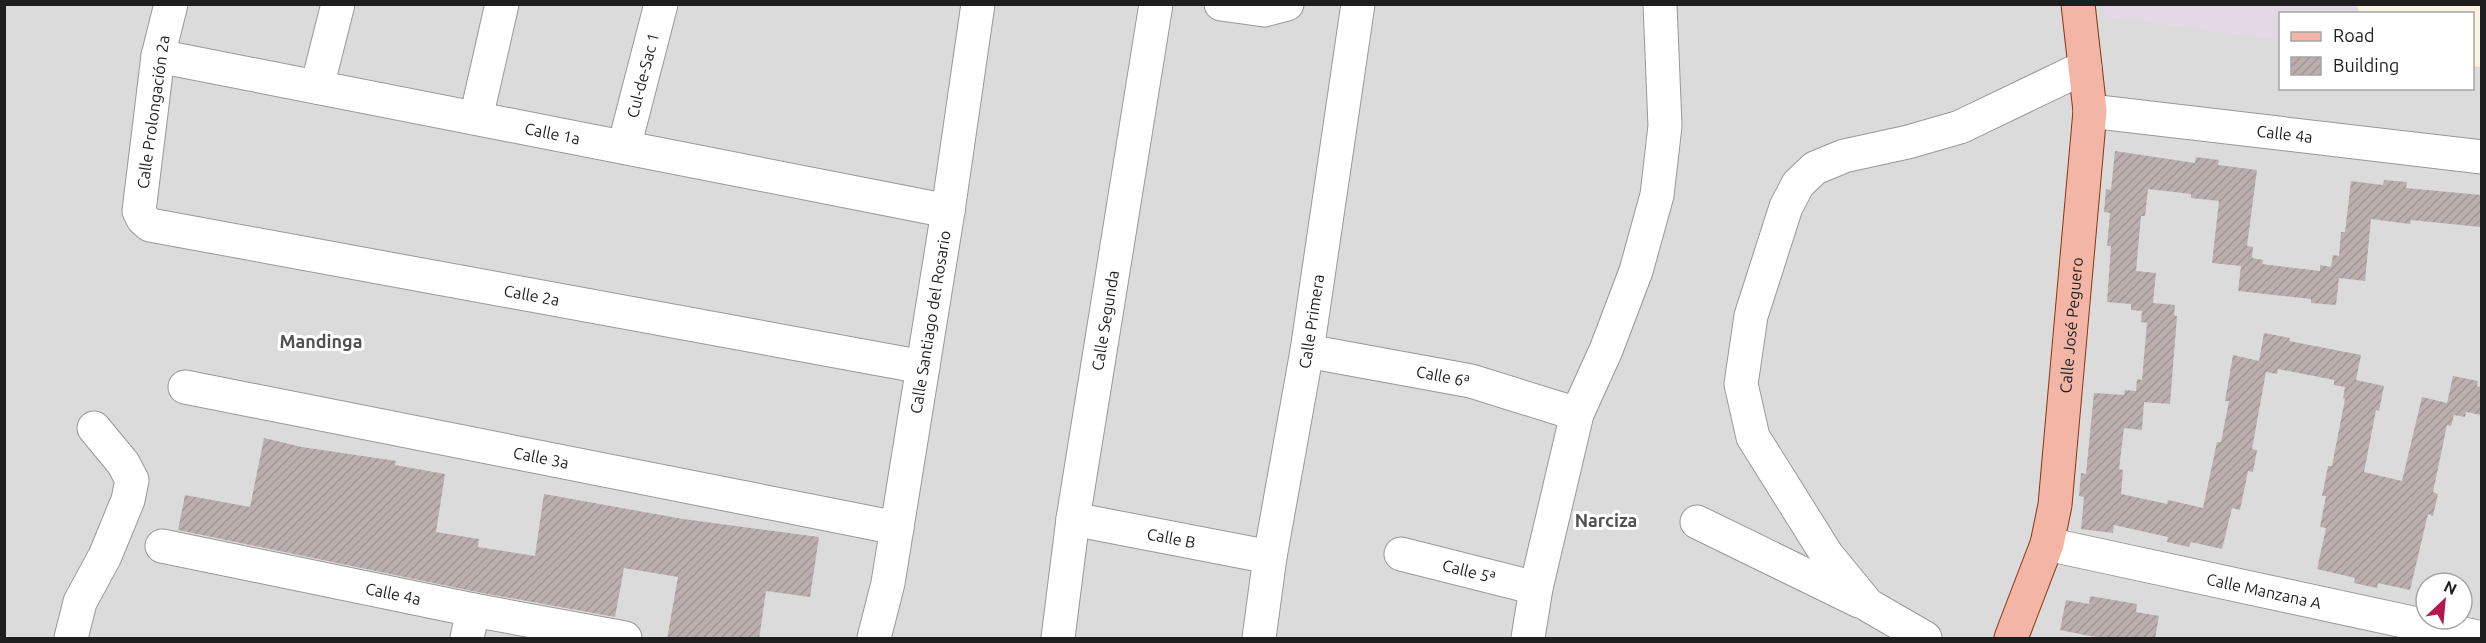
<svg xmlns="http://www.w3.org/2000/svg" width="2486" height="643" font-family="Ubuntu,sans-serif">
  <defs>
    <pattern id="building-hatch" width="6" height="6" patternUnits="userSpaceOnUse" patternTransform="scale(1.5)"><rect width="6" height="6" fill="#bbafae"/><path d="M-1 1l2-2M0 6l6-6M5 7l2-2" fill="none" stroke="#a09695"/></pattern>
  </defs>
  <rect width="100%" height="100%" fill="#eee8e5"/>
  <path fill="#dcdbdb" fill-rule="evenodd" d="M 5,5 L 2481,5 L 2481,638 L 5,638 ZM 2280,14 L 2472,14 L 2472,88 L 2280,88 ZM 2426,583 L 2462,583 L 2462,619 L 2426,619 Z"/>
  <path fill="#e4d8e6" d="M 2357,4 L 2359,13 L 2280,14 L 2280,40 L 2104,16 L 2103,5 Z"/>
  <path fill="#fbf2e0" d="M 2357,5 L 2481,5 L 2481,67 L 2473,66 L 2472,14 L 2359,13 Z"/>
  <g fill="url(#building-hatch)">
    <path d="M 2115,151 L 2195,163 L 2196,157 L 2219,160 L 2218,165 L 2257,170 L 2247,246 L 2253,247 L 2252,258 L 2263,260 L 2262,264 L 2320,271 L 2320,265 L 2331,267 L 2333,255 L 2339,256 L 2341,232 L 2345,232 L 2351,181 L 2383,185 L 2384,180 L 2407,182 L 2406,188 L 2481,195 L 2481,227 L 2411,220 L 2410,224 L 2371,219 L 2365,281 L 2339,278 L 2336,305 L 2311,303 L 2311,299 L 2238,291 L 2241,266 L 2212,263 L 2219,201 L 2191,198 L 2191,194 L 2148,189 L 2145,216 L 2141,216 L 2136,271 L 2156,273 L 2153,303 L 2175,305 L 2174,315 L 2177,316 L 2170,404 L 2144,402 L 2142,430 L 2124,428 L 2119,469 L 2123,470 L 2121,494 L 2167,504 L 2168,500 L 2203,508 L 2217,442 L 2221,442 L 2229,401 L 2225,401 L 2233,355 L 2259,361 L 2264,333 L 2290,338 L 2289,341 L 2361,355 L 2356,380 L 2384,386 L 2379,411 L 2376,410 L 2364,472 L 2402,481 L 2422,397 L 2447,403 L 2453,376 L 2478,381 L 2477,386 L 2481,387 L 2481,415 L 2466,412 L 2465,417 L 2454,415 L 2451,426 L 2447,425 L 2433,492 L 2438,494 L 2433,516 L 2428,514 L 2410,590 L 2378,583 L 2377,588 L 2354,583 L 2355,578 L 2317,569 L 2326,528 L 2320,527 L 2326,496 L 2322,496 L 2328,466 L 2332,466 L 2345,399 L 2343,398 L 2345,387 L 2334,385 L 2334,380 L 2278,369 L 2277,374 L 2266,372 L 2252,449 L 2257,450 L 2253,472 L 2248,471 L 2240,510 L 2232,508 L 2222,549 L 2191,542 L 2189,547 L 2167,542 L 2168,537 L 2114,525 L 2113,533 L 2081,529 L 2084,497 L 2079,496 L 2081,473 L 2086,474 L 2094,393 L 2124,395 L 2125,390 L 2136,391 L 2137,379 L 2142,380 L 2147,323 L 2141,322 L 2142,311 L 2131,310 L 2131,304 L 2107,302 L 2111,246 L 2107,246 L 2110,213 L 2104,212 L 2106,189 L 2111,190 Z"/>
    <path d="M 264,438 L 302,447 L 396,461 L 395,465 L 445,474 L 436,532 L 479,539 L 478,547 L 535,556 L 544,494 L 683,519 L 819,537 L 810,597 L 766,591 L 759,639 L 667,639 L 678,577 L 624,568 L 615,617 L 477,592 L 178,530 L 185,495 L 250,507 Z"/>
    <path d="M 2090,596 L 2137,604 L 2136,612 L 2159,616 L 2155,639 L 2105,639 L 2060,630 L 2066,600 L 2089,604 Z"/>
  </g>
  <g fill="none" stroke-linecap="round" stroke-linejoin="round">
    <defs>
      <g id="minor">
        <path id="s1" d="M 171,4 L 158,56 L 139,211 L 143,219 L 150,225 L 923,367"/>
        <path d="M 1221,4 L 1264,10 L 1287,4"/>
        <path id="s2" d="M 158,56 L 948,211"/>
        <path d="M 317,87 L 338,4"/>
        <path id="s3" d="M 2090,111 L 2482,157"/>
        <path d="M 476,118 L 502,4"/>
        <path id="s4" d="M 624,147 L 661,4"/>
        <path d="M 1307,351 L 1471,381 L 1577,414"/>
        <path id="s5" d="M 185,387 L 897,528"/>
        <path id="s6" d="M 1073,519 L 1270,557"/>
        <path d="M 1697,522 L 1859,601"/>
        <path id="s7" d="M 2047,544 L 2482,638"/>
        <path id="s8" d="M 162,546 L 473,610 L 625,638"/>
        <path d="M 1401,554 L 1536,588"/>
        <path d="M 71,638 L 80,602 L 105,556 L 128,500 L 132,480 L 123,463 L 94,428"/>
        <path d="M 467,638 L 473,610"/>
        <path id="s9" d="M 874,638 L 888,583 L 948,211 L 978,4"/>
        <path id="s10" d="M 1058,638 L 1073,519 L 1156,4"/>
        <path id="s11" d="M 1259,638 L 1270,557 L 1307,351 L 1358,4"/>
        <path d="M 1528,638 L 1536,588 L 1577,414 L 1606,350 L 1636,271 L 1657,195 L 1665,126 L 1660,4"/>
        <path d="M 1925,638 L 1868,605 L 1827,555 L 1753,437 L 1741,384 L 1751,316 L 1786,207 L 1798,184 L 1815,168 L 1844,156 L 1908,142 L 1960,127 L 2085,67"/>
      </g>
      <g id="major">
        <path id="s12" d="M 2011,638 L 2047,544 L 2055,505 L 2090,111 L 2078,4"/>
      </g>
    </defs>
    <use href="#minor" stroke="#989898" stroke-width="35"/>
    <use href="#major" stroke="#883510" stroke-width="35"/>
    <use href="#minor" stroke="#fff" stroke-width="33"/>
    <use href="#major" stroke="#f2b5a6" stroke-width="33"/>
  </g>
  <g text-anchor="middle" stroke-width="6" stroke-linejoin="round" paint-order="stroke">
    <g font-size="16" fill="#1e1e1e" stroke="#fff">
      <text dy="6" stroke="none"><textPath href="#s4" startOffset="74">Cul-de-Sac 1</textPath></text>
      <text transform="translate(153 112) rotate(-82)" y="6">Calle Prolongación 2a</text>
      <text dy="6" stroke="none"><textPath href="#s2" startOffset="402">Calle 1a</textPath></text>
      <text dy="6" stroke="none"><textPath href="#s3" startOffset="196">Calle 4a</textPath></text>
      <text dy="6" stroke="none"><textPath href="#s1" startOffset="616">Calle 2a</textPath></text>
      <text dy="6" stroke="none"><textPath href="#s10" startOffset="321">Calle Segunda</textPath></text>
      <text dy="6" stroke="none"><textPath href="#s9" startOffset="321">Calle Santiago del Rosario</textPath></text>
      <text dy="6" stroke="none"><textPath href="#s11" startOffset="321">Calle Primera</textPath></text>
      <text dy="6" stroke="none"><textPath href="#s12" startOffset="321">Calle José Peguero</textPath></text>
      <text transform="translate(1443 376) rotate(11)" y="6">Calle 6ª</text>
      <text dy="6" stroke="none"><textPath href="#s5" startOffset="363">Calle 3a</textPath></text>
      <text dy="6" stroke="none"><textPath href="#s6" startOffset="100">Calle B</textPath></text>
      <text transform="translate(1469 571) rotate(14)" y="6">Calle 5ª</text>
      <text dy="6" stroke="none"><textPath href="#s7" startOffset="222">Calle Manzana A</textPath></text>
      <text dy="6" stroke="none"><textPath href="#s8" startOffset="236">Calle 4a</textPath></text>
    </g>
    <g font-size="18" font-weight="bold" fill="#515151" stroke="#fff">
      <text x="321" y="348">Mandinga</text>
      <text x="1606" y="527">Narciza</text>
    </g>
  </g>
  <rect width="2486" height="643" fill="none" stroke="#1e1e1e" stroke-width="12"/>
  <rect x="2279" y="12" width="195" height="78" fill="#ffffff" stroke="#a5a5a5" stroke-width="1.5"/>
  <rect x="2291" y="32" width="30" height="9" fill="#f2b5a6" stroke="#a5a5a5" stroke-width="1.5"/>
  <text x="2333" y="42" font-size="18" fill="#1e1e1e">Road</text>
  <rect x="2291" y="57" width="30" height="18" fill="url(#building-hatch)" stroke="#a5a5a5" stroke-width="1.5"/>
  <text x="2333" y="72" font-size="18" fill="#1e1e1e">Building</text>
  <g transform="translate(2444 601) rotate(26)"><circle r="28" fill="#ffffff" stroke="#a5a5a5" stroke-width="1.5"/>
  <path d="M0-4.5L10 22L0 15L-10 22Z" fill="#b7154f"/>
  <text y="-9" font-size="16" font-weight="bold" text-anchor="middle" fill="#1e1e1e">N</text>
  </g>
</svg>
